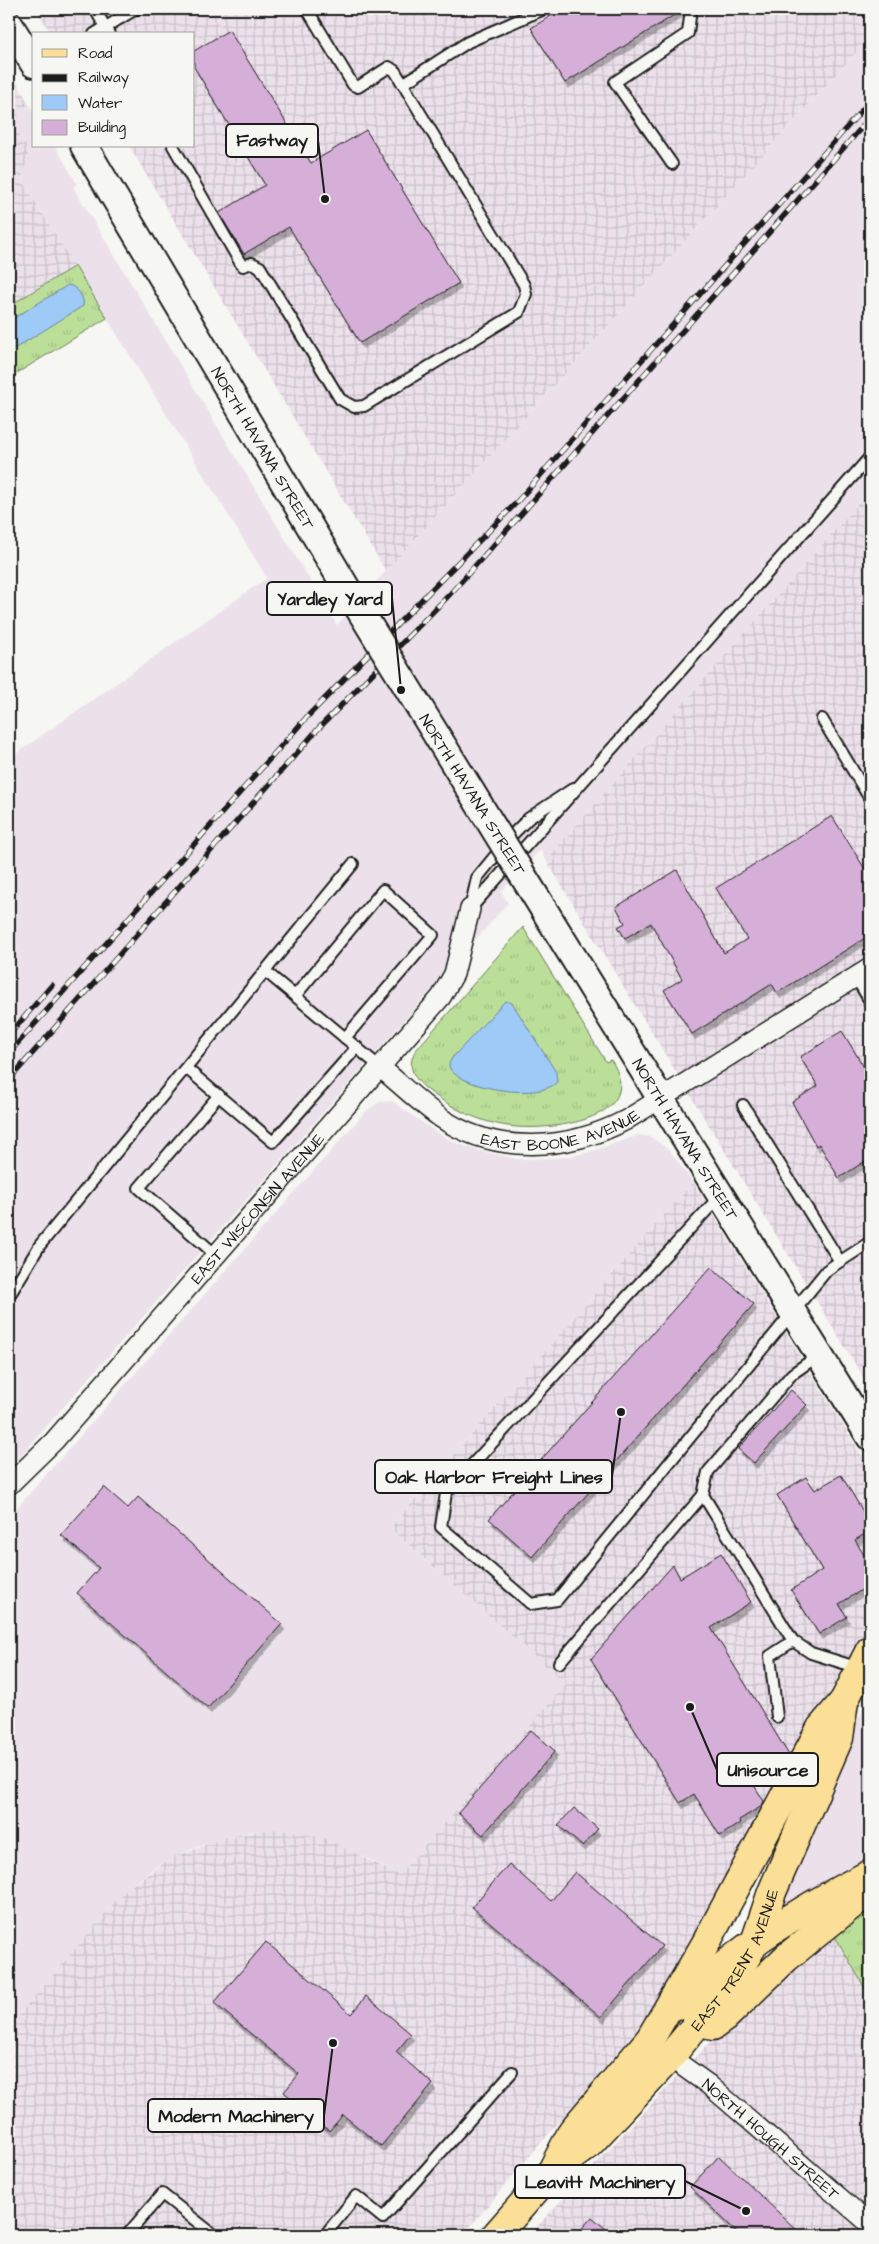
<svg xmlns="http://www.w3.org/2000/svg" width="879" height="2244" font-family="'Architects Daughter',sans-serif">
  <defs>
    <pattern id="industrial-grid" width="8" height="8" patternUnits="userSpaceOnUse" patternTransform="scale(1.25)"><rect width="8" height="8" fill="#ece1ea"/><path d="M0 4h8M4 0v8" fill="none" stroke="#cac0c8"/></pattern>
    <pattern id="grass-tufts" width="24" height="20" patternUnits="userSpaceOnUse" patternTransform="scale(1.25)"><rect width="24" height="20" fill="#bbdf99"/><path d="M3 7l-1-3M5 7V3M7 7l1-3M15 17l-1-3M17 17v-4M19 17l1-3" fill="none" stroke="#a0bf83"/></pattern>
    <filter id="shadow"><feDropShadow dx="3" dy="5.5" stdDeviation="0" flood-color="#0004"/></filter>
  </defs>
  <rect width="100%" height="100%" fill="#f6f6f2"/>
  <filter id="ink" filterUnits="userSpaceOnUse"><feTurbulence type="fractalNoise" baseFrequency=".02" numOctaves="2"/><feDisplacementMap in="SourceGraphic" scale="10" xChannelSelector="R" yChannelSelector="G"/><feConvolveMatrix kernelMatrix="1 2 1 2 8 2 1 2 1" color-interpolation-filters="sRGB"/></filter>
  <g filter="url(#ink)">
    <g fill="#ece1ea">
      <path d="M 870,37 L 870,490 L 546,860 L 540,850 L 501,892 L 508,903 L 9,1469 L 9,760 L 14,755 L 267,578 L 22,180 L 29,151 L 13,124 L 23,108 L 29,104 L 34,112 L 34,146 L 55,146 L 77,184 L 73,187 L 337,625 Z"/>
      <path d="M 392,1101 L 436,1132 L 454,1142 L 477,1150 L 517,1159 L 559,1158 L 586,1153 L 639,1135 L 651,1137 L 669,1150 L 693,1182 L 390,1528 L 567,1684 L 399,1875 L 363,1856 L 252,1831 L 193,1848 L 156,1867 L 124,1891 L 9,2027 L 9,1517 L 366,1111 L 379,1102 Z"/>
      <path d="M 870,1693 L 870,1859 L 780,1913 L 775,1910 Z"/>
    </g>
    <g fill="url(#industrial-grid)">
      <path d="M 36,9 L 870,9 L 870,37 L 386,571 L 129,146 L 194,146 L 194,34 L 51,34 Z"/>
      <path d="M 9,70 L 29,104 L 23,108 L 13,124 L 29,151 L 22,180 L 75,266 L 9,306 Z"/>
      <path d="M 870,490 L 870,1388 L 546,860 Z"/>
      <path d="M 693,1182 L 870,1469 L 870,1623 L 788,1779 L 661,2001 L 463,2235 L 9,2235 L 9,2027 L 124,1891 L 171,1858 L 224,1838 L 269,1829 L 287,1830 L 324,1838 L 399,1875 L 566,1684 L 390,1528 Z"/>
      <path d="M 832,1931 L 870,1997 L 870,2235 L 529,2235 L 747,2002 Z"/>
    </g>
    <g fill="url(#grass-tufts)" stroke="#6c7e5a">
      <path d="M 75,266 L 107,318 L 9,378 L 9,306 Z"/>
      <path d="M 523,927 L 606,1062 L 611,1060 C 651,1121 545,1132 508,1126 C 479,1122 453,1109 429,1091 C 415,1080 405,1067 416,1050 Z"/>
      <path d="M 870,1904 L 870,1997 L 832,1931 Z"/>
    </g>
    <g fill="#9ecaf8" stroke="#6a84a0">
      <path d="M 68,285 C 77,286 85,298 83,306 L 9,352 L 9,321 Z"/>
      <path d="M 505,1001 L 512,1003 L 556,1072 L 557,1082 C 540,1101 464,1089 450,1069 L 449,1064 L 452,1058 Z"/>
    </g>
    <g fill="#d5afd8" stroke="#1c1c1c" filter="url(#shadow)">
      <path d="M 562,9 L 684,9 L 565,83 L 531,28 Z"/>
      <path d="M 229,30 L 311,163 L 366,130 L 459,283 L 360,343 L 289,227 L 244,254 L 219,213 L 265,185 L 194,67 L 194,51 Z"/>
      <path d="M 832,816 L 865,869 L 870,866 L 870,935 L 777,993 L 772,984 L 692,1034 L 664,990 L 682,979 L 651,923 L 625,938 L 618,927 L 625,923 L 616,907 L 677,870 L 724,953 L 747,939 L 716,888 Z"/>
      <path d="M 842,1031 L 870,1077 L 870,1158 L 839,1178 L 819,1144 L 816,1146 L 792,1102 L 818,1086 L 800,1057 Z"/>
      <path d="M 711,1267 L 754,1304 L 532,1557 L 489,1519 Z"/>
      <path d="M 791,1390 L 807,1405 L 754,1463 L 738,1449 Z"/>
      <path d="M 841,1475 L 870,1523 L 870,1531 L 855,1540 L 870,1565 L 870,1585 L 839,1604 L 847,1617 L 819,1634 L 791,1590 L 822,1570 L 777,1495 L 806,1477 L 815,1490 Z"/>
      <path d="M 104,1487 L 128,1508 L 138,1497 L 282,1624 L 208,1708 L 77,1593 L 99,1568 L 61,1535 Z"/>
      <path d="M 721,1553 L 751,1602 L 711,1628 L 789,1755 L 750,1779 L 764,1801 L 762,1806 L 739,1820 L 740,1823 L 720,1836 L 694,1794 L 680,1803 L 591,1659 L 673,1565 L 680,1578 Z"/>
      <path d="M 531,1730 L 555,1751 L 483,1835 L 458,1813 Z"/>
      <path d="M 574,1808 L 598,1829 L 582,1846 L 558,1825 Z"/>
      <path d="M 509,1864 L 551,1901 L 575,1872 L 662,1946 L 601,2017 L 472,1907 Z"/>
      <path d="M 266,1942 L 351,2014 L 366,1996 L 411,2034 L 396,2052 L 433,2084 L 381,2146 L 343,2115 L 329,2131 L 284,2092 L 299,2074 L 214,2003 Z"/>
      <path d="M 719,2156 L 802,2235 L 740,2235 L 690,2187 Z"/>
      <path d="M 592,2217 L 613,2235 L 576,2235 Z"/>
    </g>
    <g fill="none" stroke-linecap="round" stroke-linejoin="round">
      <defs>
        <g id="lane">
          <path d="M 95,9 L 109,34"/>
          <path d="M 94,34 L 136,9"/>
          <path d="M 403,84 L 468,42 L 544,9"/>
          <path d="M 173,146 L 241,264 L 243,266 L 252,263 L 260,267 L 340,399 L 354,407 L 364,406 L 519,312 L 526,294 L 524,285 L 395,71 L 389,67 L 358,87 L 353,85 L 307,9"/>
          <path d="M 672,164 L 615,82 L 688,33 L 691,9"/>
          <path d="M 822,719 L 870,799"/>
          <path d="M 470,909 L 870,457"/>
          <path d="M 470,909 L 477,878 L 513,834 L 529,818 L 574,788"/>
          <path d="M 265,971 L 380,1067"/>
          <path d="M 856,978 L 870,1001"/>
          <path d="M 295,996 L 383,890 L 433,935 L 345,1038"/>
          <path d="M 186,1068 L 273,1142 L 357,1047"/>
          <path d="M 743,1105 L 839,1260"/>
          <path d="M 720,1196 L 446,1493 L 441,1527 L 531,1604 L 557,1600 L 827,1270 L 870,1242"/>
          <path d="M 216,1255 L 139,1188 L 219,1095"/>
          <path d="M 9,1296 L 40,1245 L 353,864"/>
          <path d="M 703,1495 L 793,1641 L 770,1656 L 777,1717"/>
          <path d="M 793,1641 L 811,1653 L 859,1668"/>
          <path d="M 559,1663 L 703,1495 L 708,1472 L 792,1374 L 819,1355"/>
          <path d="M 127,2235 L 162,2194 L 214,2235"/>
          <path d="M 325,2235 L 356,2196 L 383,2218 L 512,2072"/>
        </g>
        <g id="street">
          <path id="s1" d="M 380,1067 C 400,1084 420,1103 441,1118 C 497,1156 569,1150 626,1120 L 870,968"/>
          <path id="s2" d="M 9,1485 L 54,1441 L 441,997 L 454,974 L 470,909"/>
          <path id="s3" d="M 670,2057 L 709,2085 L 870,2224"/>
        </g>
        <g id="secondary">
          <path d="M 9,24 L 34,64"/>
          <path id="s4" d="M 84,146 L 356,604"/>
          <path id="s5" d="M 520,871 L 870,1437"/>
        </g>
        <g id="primary">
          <path d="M 682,2005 C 732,1951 804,1907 870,1874"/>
          <path d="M 713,2026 L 724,2018 L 786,1958 L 870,1890"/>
          <path d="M 554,2167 L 573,2130 L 650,2039 L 706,1943 L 821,1728 L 844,1701 L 870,1650"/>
          <path id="s6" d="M 496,2235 L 551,2172 L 589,2144 L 670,2057 L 730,1984 L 755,1942 L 772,1892 L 839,1738 L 844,1701"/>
        </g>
      </defs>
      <use href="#lane" stroke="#1c1c1c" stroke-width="14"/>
      <use href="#street" stroke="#1c1c1c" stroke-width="22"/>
      <use href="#secondary" stroke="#1c1c1c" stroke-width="30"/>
      <use href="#primary" stroke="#1c1c1c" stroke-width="31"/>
      <use href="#lane" stroke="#f6f6f2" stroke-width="10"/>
      <use href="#street" stroke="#f6f6f2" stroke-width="19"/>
      <use href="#secondary" stroke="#f6f6f2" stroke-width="26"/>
      <use href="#primary" stroke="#fbdf96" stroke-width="28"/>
      <defs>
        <g id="rail">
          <path d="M 9,1035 L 52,985"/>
          <path d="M 9,1053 L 306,718 L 516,503 L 870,101"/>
          <path d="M 9,1080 L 318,729 L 450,594 L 523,512 L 870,118"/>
        </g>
      </defs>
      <use href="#rail" stroke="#1c1c1c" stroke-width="5.5"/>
      <use href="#rail" stroke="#f6f6f2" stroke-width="4" stroke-dasharray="11" stroke-linecap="butt"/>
      <defs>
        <path id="secondary-bridge" d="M 356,604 L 520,871"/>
      </defs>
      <use href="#secondary-bridge" stroke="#1c1c1c" stroke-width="30" stroke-linecap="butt"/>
      <use href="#secondary-bridge" stroke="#f6f6f2" stroke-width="26"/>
    </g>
  </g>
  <g text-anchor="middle" stroke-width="4" stroke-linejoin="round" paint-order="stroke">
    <g font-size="16" fill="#1c1c1c" stroke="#f6f6f2">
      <text dy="6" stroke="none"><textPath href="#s4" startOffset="351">NORTH HAVANA STREET</textPath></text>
      <text transform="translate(473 794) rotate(58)" y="6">NORTH HAVANA STREET</text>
      <text dy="6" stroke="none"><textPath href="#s1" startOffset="206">EAST BOONE AVENUE</textPath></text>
      <text dy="6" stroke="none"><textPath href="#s5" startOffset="315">NORTH HAVANA STREET</textPath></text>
      <text dy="6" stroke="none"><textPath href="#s2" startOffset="372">EAST WISCONSIN AVENUE</textPath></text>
      <text dy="6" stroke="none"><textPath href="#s6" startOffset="368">EAST TRENT AVENUE</textPath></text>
      <text dy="6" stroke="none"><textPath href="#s3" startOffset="130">NORTH HOUGH STREET</textPath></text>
    </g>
  </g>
  <path fill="none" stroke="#1c1c1c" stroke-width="2" d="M325 199L318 140M401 690L392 598M621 1412L612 1476M690 1707L717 1770M333 2043L324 2116M746 2211L685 2181"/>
  <g fill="#1c1c1c" stroke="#f6f6f2" stroke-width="2">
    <circle cx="325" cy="199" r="5"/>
    <circle cx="401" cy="690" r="5"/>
    <circle cx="621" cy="1412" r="5"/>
    <circle cx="690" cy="1707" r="5"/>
    <circle cx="333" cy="2043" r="5"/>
    <circle cx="746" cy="2211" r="5"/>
  </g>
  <g fill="#f6f6f2" stroke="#1c1c1c" stroke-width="2">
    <rect x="226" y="124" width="92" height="33" rx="5"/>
    <rect x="267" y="582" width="125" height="33" rx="5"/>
    <rect x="375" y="1460" width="237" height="33" rx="5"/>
    <rect x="717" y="1753" width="101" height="33" rx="5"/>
    <rect x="148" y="2099" width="176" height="33" rx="5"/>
    <rect x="515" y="2165" width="170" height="33" rx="5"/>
  </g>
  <g font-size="18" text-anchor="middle" font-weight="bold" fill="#1c1c1c">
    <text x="272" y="146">Fastway</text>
    <text x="330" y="605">Yardley Yard</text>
    <text x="494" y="1483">Oak Harbor Freight Lines</text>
    <text x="768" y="1776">Unisource</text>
    <text x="236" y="2122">Modern Machinery</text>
    <text x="600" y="2188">Leavitt Machinery</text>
  </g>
  <rect width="879" height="2244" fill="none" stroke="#f6f6f2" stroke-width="30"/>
  <rect x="15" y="15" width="849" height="2214" fill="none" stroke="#1c1c1c" stroke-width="2" filter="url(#ink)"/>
  <rect x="32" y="32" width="162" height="115" fill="#f6f6f2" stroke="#9f9f9c"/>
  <rect x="42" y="49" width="25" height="8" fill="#fbdf96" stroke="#9f9f9c"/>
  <text x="78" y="58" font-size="15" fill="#1c1c1c">Road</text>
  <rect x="42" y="74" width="25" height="8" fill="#1c1c1c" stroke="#9f9f9c"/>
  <text x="78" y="82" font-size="15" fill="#1c1c1c">Railway</text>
  <rect x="42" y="95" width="25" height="15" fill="#9ecaf8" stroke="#9f9f9c"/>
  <text x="78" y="108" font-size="15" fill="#1c1c1c">Water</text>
  <rect x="42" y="120" width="25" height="15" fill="#d5afd8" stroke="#9f9f9c"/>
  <text x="78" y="132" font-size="15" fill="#1c1c1c">Building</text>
</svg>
